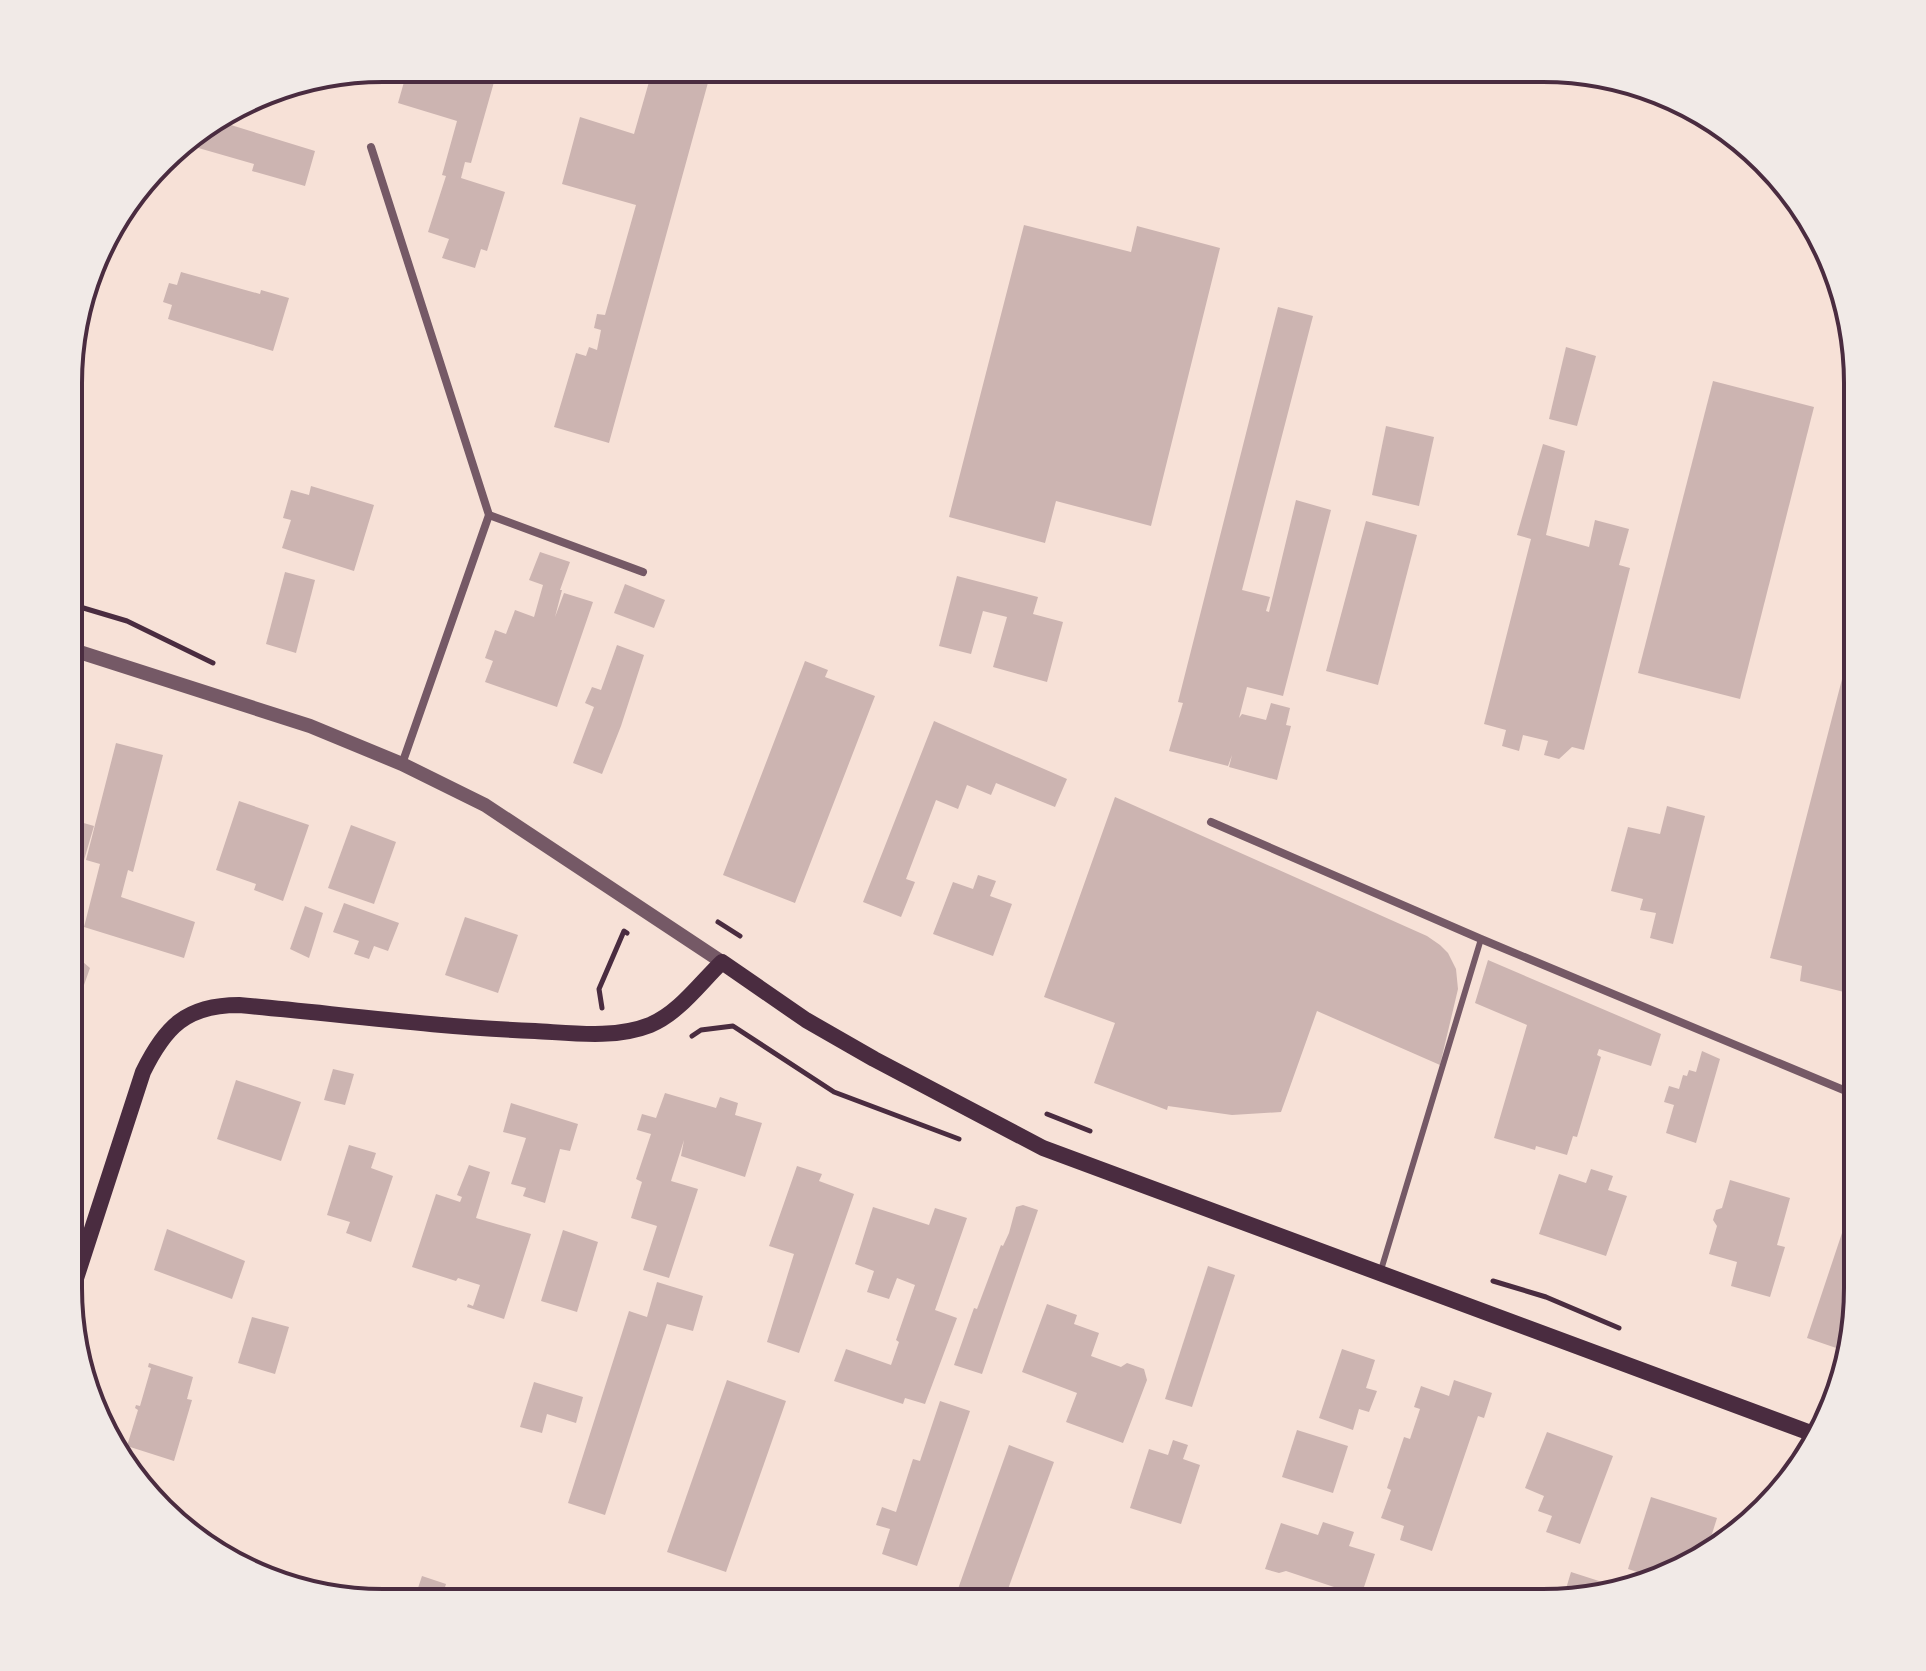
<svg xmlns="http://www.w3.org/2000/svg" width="1926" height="1671" font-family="Figtree,sans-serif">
  <rect width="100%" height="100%" fill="#f7e1d7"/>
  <g fill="#ccb4b1">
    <path d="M 408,68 L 498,68 L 471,163 L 465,162 L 461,178 L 505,192 L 487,251 L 481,249 L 475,268 L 442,258 L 449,239 L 428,232 L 446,176 L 442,175 L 457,121 L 398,103 Z"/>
    <path d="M 653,68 L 712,68 L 609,443 L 554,427 L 576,353 L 586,356 L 589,347 L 597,350 L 601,330 L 594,328 L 597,314 L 605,315 L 636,205 L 562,184 L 580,117 L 634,134 Z"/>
    <path d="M 218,121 L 315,151 L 305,186 L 252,171 L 254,164 L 181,143 Z"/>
    <path d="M 1024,225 L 1131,252 L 1137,226 L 1220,248 L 1151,526 L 1056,501 L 1045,543 L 949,517 Z"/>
    <path d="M 181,272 L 260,294 L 261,290 L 289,298 L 273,351 L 168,319 L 172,305 L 163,302 L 169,283 L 177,285 Z"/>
    <path d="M 1278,307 L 1313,316 L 1242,590 L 1270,597 L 1266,611 L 1269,612 L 1296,500 L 1331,510 L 1283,696 L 1247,687 L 1239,718 L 1242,714 L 1266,720 L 1271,703 L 1290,708 L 1286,725 L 1291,726 L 1277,780 L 1229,767 L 1232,755 L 1228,766 L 1169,751 L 1183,703 L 1178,702 Z"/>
    <path d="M 1566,347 L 1596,356 L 1577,426 L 1549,419 Z"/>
    <path d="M 1713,381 L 1814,407 L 1740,699 L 1638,673 Z"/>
    <path d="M 1856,402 L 1857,402 L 1857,451 L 1845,448 Z"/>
    <path d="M 1386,426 L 1434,437 L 1419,506 L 1372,495 Z"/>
    <path d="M 1543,444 L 1565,451 L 1546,535 L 1589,547 L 1595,520 L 1629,529 L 1619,565 L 1630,568 L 1584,750 L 1572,747 L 1559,759 L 1544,755 L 1548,741 L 1523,735 L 1519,751 L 1502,746 L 1506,730 L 1484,724 L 1531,539 L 1517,535 Z"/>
    <path d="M 311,486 L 374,505 L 354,571 L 282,548 L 291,520 L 283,518 L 291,490 L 309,495 Z"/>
    <path d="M 1366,521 L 1417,535 L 1378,685 L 1326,671 Z"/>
    <path d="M 540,552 L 570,562 L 560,590 L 562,590 L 555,617 L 564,593 L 593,602 L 557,707 L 485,682 L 493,661 L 485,658 L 495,630 L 506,634 L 515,610 L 534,617 L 543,585 L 529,580 Z"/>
    <path d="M 285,572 L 315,580 L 296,653 L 266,644 Z"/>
    <path d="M 957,576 L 1038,597 L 1033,614 L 1063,622 L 1047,682 L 993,667 L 1007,617 L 983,611 L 971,654 L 939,646 Z"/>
    <path d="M 625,584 L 665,600 L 654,628 L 614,613 Z"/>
    <path d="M 1856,625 L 1858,981 L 1847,978 L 1844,992 L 1800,981 L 1802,966 L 1770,958 Z"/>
    <path d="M 617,645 L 644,655 L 621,726 L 602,774 L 573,763 L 594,707 L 585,703 L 592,687 L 601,690 Z"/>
    <path d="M 805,661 L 828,670 L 825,677 L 875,696 L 795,903 L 723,875 Z"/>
    <path d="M 934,721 L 1067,779 L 1055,807 L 996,783 L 991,795 L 967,785 L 958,809 L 936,800 L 906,879 L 915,882 L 901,917 L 863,902 Z"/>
    <path d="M 70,732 L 76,733 L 71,752 L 70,752 Z"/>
    <path d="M 116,743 L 163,755 L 133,872 L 128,870 L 121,897 L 195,922 L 184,958 L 84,927 L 100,864 L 86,860 Z"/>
    <path d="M 1115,797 L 1427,936 L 1440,945 L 1448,953 L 1456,969 L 1458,989 L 1440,1065 L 1317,1011 L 1281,1112 L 1232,1115 L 1168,1106 L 1167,1110 L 1094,1083 L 1115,1023 L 1044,997 Z"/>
    <path d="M 239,801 L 309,825 L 283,901 L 254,890 L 256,884 L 216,870 Z"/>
    <path d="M 1667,806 L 1705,816 L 1673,944 L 1650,938 L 1656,913 L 1640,910 L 1643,899 L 1611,891 L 1628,827 L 1660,834 Z"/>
    <path d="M 70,819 L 94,826 L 70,908 Z"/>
    <path d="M 351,825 L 396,842 L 374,904 L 328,888 Z"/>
    <path d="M 978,875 L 996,881 L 990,896 L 1012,904 L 993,956 L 933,934 L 953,882 L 973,889 Z"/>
    <path d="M 344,903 L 399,923 L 388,951 L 374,946 L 369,959 L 354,954 L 359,941 L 333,932 Z"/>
    <path d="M 305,906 L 323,913 L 309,958 L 290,949 Z"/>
    <path d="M 465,917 L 518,935 L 498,993 L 445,975 Z"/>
    <path d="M 69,958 L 83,962 L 90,968 L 84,985 L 73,985 L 70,996 Z"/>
    <path d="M 1488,960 L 1661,1034 L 1651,1066 L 1599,1049 L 1597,1055 L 1601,1057 L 1577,1137 L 1573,1136 L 1567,1155 L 1536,1146 L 1535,1150 L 1494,1138 L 1527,1025 L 1475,1003 Z"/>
    <path d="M 1702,1051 L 1720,1059 L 1696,1143 L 1666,1133 L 1674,1105 L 1664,1102 L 1669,1086 L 1679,1089 L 1683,1075 L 1687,1076 L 1689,1070 L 1696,1072 Z"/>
    <path d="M 333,1069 L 354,1074 L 345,1105 L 324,1100 Z"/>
    <path d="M 236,1080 L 301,1102 L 281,1161 L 217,1139 Z"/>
    <path d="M 665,1093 L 716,1108 L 720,1097 L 738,1103 L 735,1115 L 762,1123 L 745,1177 L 681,1156 L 684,1140 L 671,1181 L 698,1189 L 669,1278 L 643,1270 L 657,1226 L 631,1218 L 642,1182 L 636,1179 L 651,1134 L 637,1130 L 642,1114 L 656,1118 Z"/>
    <path d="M 511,1103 L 578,1124 L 570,1151 L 560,1149 L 545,1203 L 523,1196 L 526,1188 L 511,1184 L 526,1138 L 503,1132 Z"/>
    <path d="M 349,1145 L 376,1153 L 371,1168 L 393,1176 L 371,1242 L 346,1233 L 350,1222 L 327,1215 Z"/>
    <path d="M 469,1165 L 490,1172 L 476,1218 L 531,1234 L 504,1319 L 467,1307 L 468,1304 L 473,1306 L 480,1285 L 458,1278 L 456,1281 L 412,1267 L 436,1194 L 460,1202 L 462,1197 L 457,1195 Z"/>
    <path d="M 797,1166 L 822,1174 L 819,1181 L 854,1194 L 799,1353 L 767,1342 L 794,1254 L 769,1246 Z"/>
    <path d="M 1591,1169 L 1613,1176 L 1608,1190 L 1627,1196 L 1606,1256 L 1539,1234 L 1559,1174 L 1586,1183 Z"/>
    <path d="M 1730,1180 L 1790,1198 L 1777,1245 L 1785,1247 L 1770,1297 L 1731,1286 L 1737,1262 L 1709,1254 L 1717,1226 L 1713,1220 L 1716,1210 L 1722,1208 Z"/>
    <path d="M 1858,1185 L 1858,1288 L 1845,1351 L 1807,1338 Z"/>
    <path d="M 1023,1205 L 1038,1210 L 982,1374 L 954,1365 L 974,1308 L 977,1309 L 1001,1245 L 1003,1246 L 1009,1233 L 1016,1207 Z"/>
    <path d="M 873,1207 L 929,1225 L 935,1208 L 967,1218 L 935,1310 L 957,1318 L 925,1404 L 905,1398 L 903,1404 L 834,1381 L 846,1349 L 891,1365 L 899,1342 L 896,1340 L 915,1285 L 897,1278 L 889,1299 L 867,1292 L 874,1271 L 855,1264 Z"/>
    <path d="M 167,1229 L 245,1261 L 232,1299 L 154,1270 Z"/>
    <path d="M 563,1230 L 598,1242 L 577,1312 L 541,1301 Z"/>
    <path d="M 1208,1266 L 1235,1275 L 1192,1407 L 1165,1399 Z"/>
    <path d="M 657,1282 L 703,1296 L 693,1331 L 667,1324 L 605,1515 L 568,1503 L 629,1311 L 647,1317 Z"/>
    <path d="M 1047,1304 L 1077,1315 L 1074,1324 L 1099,1333 L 1091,1356 L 1121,1367 L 1127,1363 L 1144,1369 L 1147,1380 L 1123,1443 L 1066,1422 L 1077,1393 L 1022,1372 Z"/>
    <path d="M 252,1317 L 289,1327 L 275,1374 L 238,1363 Z"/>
    <path d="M 1342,1349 L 1375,1360 L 1366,1388 L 1377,1391 L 1369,1412 L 1359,1409 L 1353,1430 L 1319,1418 Z"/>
    <path d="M 149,1363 L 193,1377 L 187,1399 L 192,1400 L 174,1461 L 127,1446 L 138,1410 L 135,1408 L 136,1405 L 140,1406 L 151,1368 L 148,1367 Z"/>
    <path d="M 727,1380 L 786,1401 L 726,1572 L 667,1552 Z"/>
    <path d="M 1454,1380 L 1492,1393 L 1484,1418 L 1478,1416 L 1432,1551 L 1400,1540 L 1404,1526 L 1381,1518 L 1391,1490 L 1387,1488 L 1404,1437 L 1410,1439 L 1420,1409 L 1414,1407 L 1421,1386 L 1449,1396 Z"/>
    <path d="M 534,1382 L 583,1397 L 576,1423 L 547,1414 L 542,1433 L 520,1427 Z"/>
    <path d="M 940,1401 L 970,1411 L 917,1566 L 882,1554 L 890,1529 L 876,1525 L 882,1507 L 896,1512 L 913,1459 L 920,1461 Z"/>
    <path d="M 1297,1430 L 1348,1446 L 1333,1493 L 1282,1477 Z"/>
    <path d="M 1547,1432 L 1613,1456 L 1580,1544 L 1546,1532 L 1552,1516 L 1538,1511 L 1544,1496 L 1525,1488 Z"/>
    <path d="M 1173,1440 L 1188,1445 L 1183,1459 L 1200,1465 L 1181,1524 L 1130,1508 L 1149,1449 L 1168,1455 Z"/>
    <path d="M 1009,1445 L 1054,1462 L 1003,1603 L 953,1603 Z"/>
    <path d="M 1651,1497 L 1717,1518 L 1706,1553 L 1682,1571 L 1655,1578 L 1628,1569 Z"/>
    <path d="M 1323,1522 L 1354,1532 L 1349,1546 L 1375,1554 L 1361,1596 L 1286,1571 L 1279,1573 L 1265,1569 L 1281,1523 L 1318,1535 Z"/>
    <path d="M 1571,1572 L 1599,1581 L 1621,1587 L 1562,1602 Z"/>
    <path d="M 422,1576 L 446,1584 L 440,1603 L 413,1603 Z"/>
  </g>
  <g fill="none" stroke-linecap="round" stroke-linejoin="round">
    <g stroke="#4a2c40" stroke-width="5">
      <path d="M 70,604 L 127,621 L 213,663"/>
      <path d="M 718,922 L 740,936"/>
      <path d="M 602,1008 L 599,989 L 624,931 L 627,933"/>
      <path d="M 692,1036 L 701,1030 L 733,1026 L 834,1092 L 959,1139"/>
      <path d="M 1047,1114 L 1090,1131"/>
      <path d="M 1493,1281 L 1546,1297 L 1619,1328"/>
    </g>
    <path stroke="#755966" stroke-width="6" d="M 1381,1270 L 1481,939"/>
    <g stroke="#755966" stroke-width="8">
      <path d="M 371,147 L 489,515 L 402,764"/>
      <path d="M 489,515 L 643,572"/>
      <path d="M 1211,822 L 1481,939 L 1858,1096"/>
    </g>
    <path stroke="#755966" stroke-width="14" d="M 70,649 L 310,726 L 402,764 L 485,805 L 722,962"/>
    <path stroke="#4a2c40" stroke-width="16" d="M 69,1300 L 143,1072 C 165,1027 186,1005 239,1005 C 338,1014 436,1027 535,1031 C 572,1033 615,1039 650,1025 C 679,1013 700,983 722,962 L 806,1020 L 874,1059 L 1043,1148 L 1816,1435"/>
  </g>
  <path d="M0 0H1926V1671H0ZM383 82H1543A301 301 0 0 1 1844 383V1288A301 301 0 0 1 1543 1589H383A301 301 0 0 1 82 1288V383A301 301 0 0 1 383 82Z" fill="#f1eae7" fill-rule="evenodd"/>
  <path fill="none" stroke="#4a2c40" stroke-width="4" d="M383 82H1543A301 301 0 0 1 1844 383V1288A301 301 0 0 1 1543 1589H383A301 301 0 0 1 82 1288V383A301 301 0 0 1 383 82Z"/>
</svg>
